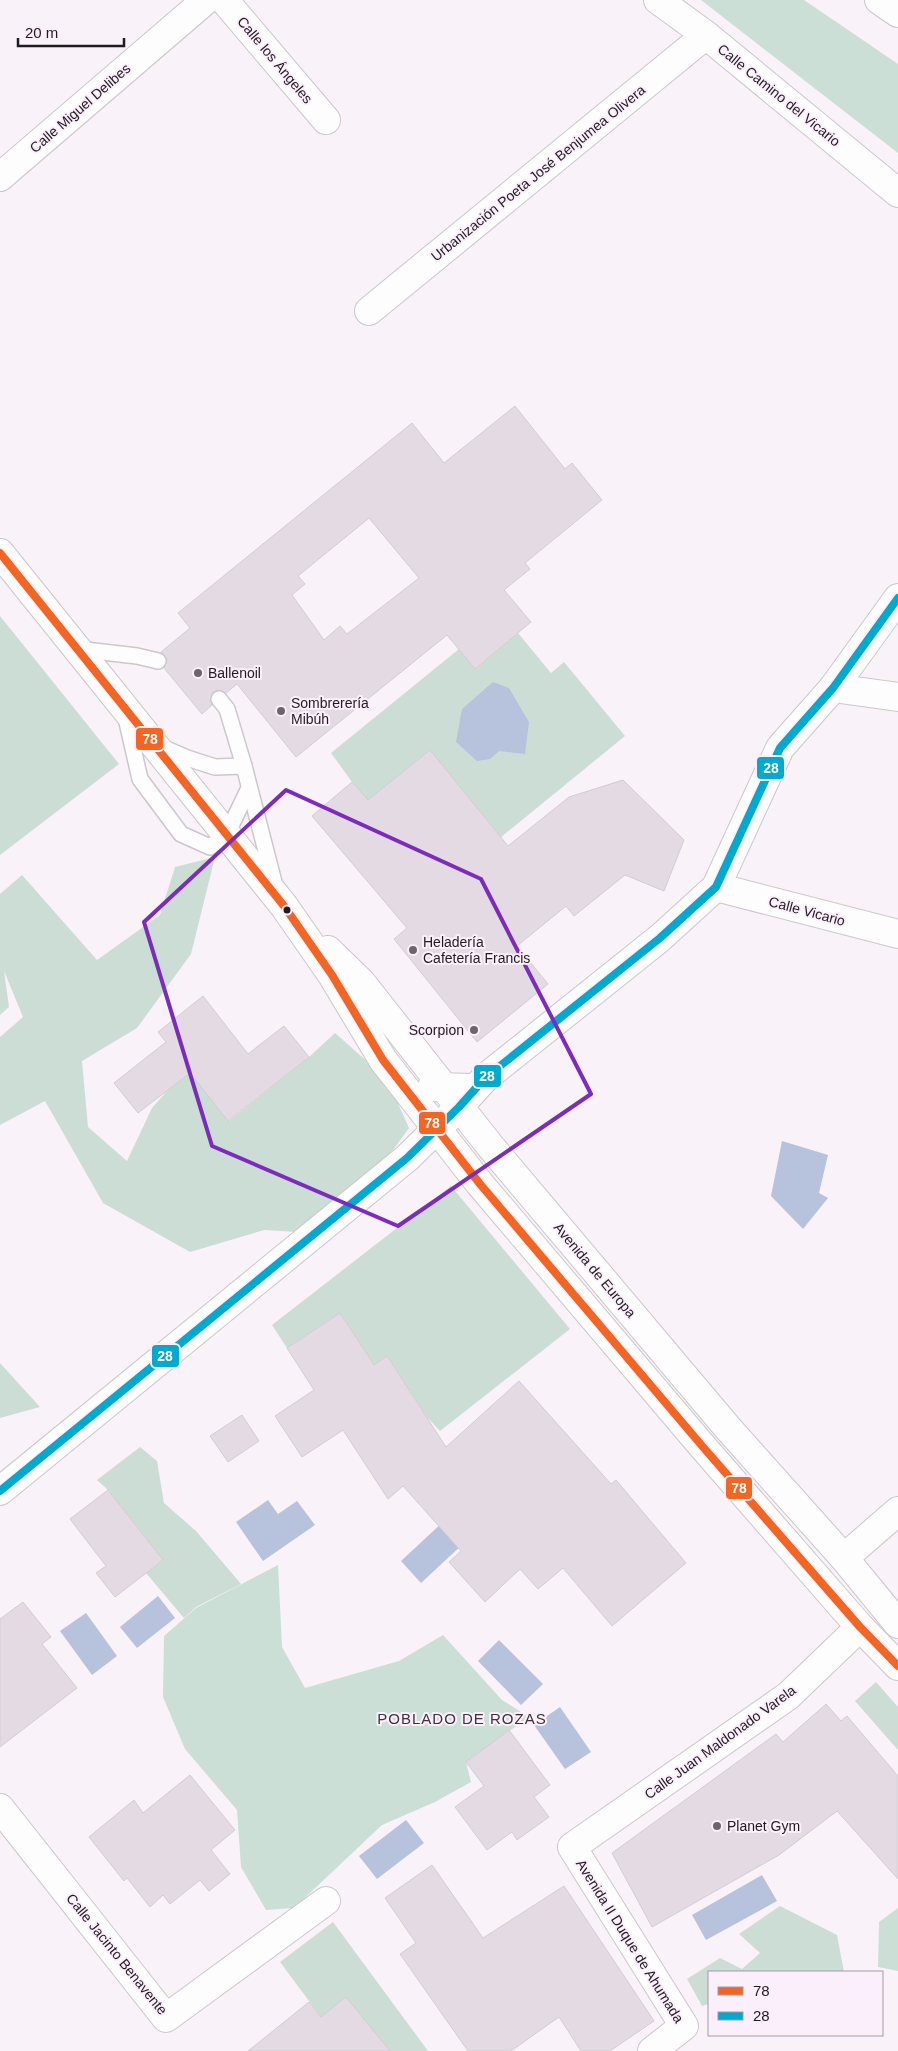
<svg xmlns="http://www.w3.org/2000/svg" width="898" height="2051" font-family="Arial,sans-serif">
  <rect width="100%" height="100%" fill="#f9f2f9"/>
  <g fill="#ccddd6">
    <path d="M 0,616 L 119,764 L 0,855 Z"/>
    <path d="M 518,633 L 551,673 L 564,662 L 625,736 L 440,887 L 352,782 L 331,753 L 459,649 L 475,669 Z"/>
    <path d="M 215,857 L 191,954 L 137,1028 L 82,1061 L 88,1127 L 127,1161 L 152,1108 L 188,1067 L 229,1121 L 309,1057 L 335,1033 L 387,1079 L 409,1128 L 332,1234 L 264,1230 L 190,1252 L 103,1203 L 45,1101 L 0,1125 L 0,1037 L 23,1017 L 4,971 L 9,1007 L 0,1015 L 0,894 L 22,875 L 97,960 L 160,915 L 175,867 Z"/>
    <path d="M 451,1186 L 570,1329 L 440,1431 L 426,1416 L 387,1356 L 374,1365 L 340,1313 L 287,1348 L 272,1325 Z"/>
    <path d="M 0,1363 L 40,1407 L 0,1418 Z"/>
    <path d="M 140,1447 L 157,1461 L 164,1503 L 196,1531 L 241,1584 L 196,1607 L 184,1618 L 146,1573 L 163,1560 L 108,1490 L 97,1480 Z"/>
    <path d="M 876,1682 L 898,1707 L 898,1750 L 855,1701 Z"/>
    <path d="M 780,1906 L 837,1935 L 844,1972 L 709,1972 L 709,2004 L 702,2006 L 687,1979 L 720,1958 L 742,1969 L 760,1953 L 739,1934 Z"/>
    <path d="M 333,1922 L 428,2051 L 381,2051 L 321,2017 L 280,1962 Z"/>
  </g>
  <g fill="#cbdfd6">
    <path d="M 701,0 L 804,0 L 898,64 L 898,153 Z"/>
    <path d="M 278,1565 L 282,1647 L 305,1688 L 399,1661 L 443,1635 L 502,1700 L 529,1717 L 466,1762 L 471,1782 L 435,1802 L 382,1825 L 294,1908 L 266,1910 L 241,1867 L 237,1810 L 185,1749 L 163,1697 L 164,1636 L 196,1608 Z"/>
    <path d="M 898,1908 L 898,1971 L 878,1967 L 879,1922 Z"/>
  </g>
  <g fill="#b7c2dc">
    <path d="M 493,682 L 509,688 L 529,722 L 525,754 L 499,751 L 490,759 L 477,761 L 456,742 L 462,709 Z"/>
    <path d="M 782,1141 L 828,1155 L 819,1193 L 828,1198 L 803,1229 L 771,1196 Z"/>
    <path d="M 268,1500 L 278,1514 L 297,1501 L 315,1525 L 263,1561 L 236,1522 Z"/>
    <path d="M 444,1521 L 464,1543 L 421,1583 L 401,1561 Z"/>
    <path d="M 158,1596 L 175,1618 L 137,1648 L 120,1627 Z"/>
    <path d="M 86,1613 L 117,1656 L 92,1675 L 60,1631 Z"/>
    <path d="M 499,1640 L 543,1684 L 521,1705 L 478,1661 Z"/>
    <path d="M 560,1707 L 591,1752 L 565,1769 L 534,1725 Z"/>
    <path d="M 406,1820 L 424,1843 L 377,1879 L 359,1856 Z"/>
    <path d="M 762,1875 L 777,1901 L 706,1940 L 692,1915 Z"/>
  </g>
  <g fill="#e3dae3" stroke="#d3cdd2" fill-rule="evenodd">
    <path d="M 515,406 L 565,469 L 572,463 L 602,500 L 525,563 L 530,569 L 504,590 L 531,622 L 475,669 L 447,635 L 296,757 L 237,684 L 226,693 L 218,690 L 213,692 L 210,700 L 212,705 L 202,714 L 164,668 L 167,659 L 161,652 L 190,628 L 178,613 L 412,423 L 444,463 ZM 369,518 L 419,578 L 347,634 L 340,626 L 324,640 L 292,595 L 305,584 L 298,576 Z"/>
    <path d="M 430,750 L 508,846 L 569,797 L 623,780 L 684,840 L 664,891 L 625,875 L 574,916 L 566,906 L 517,946 L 548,984 L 477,1042 L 394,939 L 407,928 L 312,816 L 352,782 L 368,800 Z"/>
    <path d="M 203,996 L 248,1054 L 284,1026 L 309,1057 L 228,1121 L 190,1073 L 138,1113 L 114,1083 L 166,1042 L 158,1032 Z"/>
    <path d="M 340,1313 L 374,1365 L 387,1356 L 446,1447 L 519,1381 L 611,1484 L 616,1480 L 686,1563 L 612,1626 L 563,1568 L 538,1589 L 520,1569 L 485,1602 L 449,1562 L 461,1551 L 403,1486 L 388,1499 L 343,1430 L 302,1457 L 275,1416 L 314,1390 L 287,1348 Z"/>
    <path d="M 242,1415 L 259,1441 L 228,1462 L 210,1436 Z"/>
    <path d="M 108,1490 L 163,1560 L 115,1597 L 96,1573 L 106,1566 L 70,1519 Z"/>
    <path d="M 23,1602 L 51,1637 L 42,1644 L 77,1688 L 0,1747 L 0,1619 Z"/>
    <path d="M 826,1704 L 841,1721 L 847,1716 L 898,1776 L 898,1879 L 837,1811 L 779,1855 L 652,1927 L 612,1853 L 776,1734 L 783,1742 Z"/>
    <path d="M 509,1730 L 550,1785 L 534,1797 L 549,1817 L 517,1840 L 512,1832 L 487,1850 L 455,1807 L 484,1786 L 466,1762 Z"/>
    <path d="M 190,1775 L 235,1830 L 211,1850 L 230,1874 L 209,1891 L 200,1880 L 170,1904 L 163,1895 L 150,1907 L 127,1878 L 124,1881 L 89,1837 L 134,1800 L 143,1813 Z"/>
    <path d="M 432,1865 L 483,1938 L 564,1886 L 654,2021 L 610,2051 L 581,2051 L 559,2017 L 511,2051 L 468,2051 L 400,1954 L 416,1943 L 385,1898 Z"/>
    <path d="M 346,1997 L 390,2051 L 248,2051 L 309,2002 L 321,2017 Z"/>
  </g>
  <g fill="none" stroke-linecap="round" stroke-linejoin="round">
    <defs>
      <g id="lane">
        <path d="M 77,649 L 137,656 L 158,661"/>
        <path d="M 219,699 L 227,709 L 244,766 L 275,886"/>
        <path d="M 126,718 L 140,779 L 181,834 L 210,847 L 227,834 L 249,788"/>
        <path d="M 164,748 L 187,758 L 215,767 L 244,766"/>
      </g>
      <g id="street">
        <path d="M 224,0 L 326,120"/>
        <path d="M 658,0 L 706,35 L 898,193"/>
        <path d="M 0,177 L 206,0"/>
        <path d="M 369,311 L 706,35"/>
        <path d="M 833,688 L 898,697"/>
        <path d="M 716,887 L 898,934"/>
        <path d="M 0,1491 L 407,1158 L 459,1107 L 485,1078 L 660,938 L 716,887 L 780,748 L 833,688 L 898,598"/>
        <path d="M 844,1558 L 898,1511"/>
        <path d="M 0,1808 L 166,2018 L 326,1901"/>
        <path d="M 652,2051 L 684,2026 L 572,1847 L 788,1696 L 860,1627"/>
      </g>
      <g id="secondary">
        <path d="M 0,553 L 284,906 L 332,975 L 383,1060 L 480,1184 L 703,1447 L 860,1627 L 898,1666"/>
        <path d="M 328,950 L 361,982 L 491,1147 L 727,1427 L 844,1558 L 898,1624"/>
        <path d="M 432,1087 L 475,1088"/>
      </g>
      <path id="highway" d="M 879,0 L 898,13"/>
    </defs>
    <use href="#lane" stroke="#ccc7cc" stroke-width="18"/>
    <use href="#street" stroke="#ccc7cc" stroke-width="30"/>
    <use href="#secondary" stroke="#ccc7cc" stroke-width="30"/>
    <use href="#highway" stroke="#ccc7cc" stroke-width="30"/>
    <use href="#lane" stroke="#fefdfe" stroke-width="15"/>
    <use href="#street" stroke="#fefdfe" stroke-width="28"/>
    <use href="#secondary" stroke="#fefdfe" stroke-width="28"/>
    <use href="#highway" stroke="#fefdfe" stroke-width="28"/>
    <defs>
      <path id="bus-1" d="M 0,553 L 284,906 L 332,975 L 383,1060 L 480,1184 L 703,1447 L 860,1627 L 898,1666"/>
      <path id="bus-2" d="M 0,1491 L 407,1158 L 459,1107 L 485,1078 L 660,938 L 716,887 L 780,748 L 833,688 L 898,598"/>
    </defs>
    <use href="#bus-1" stroke="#fceffc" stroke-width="11"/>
    <use href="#bus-2" stroke="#fceffc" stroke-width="11"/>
    <use href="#bus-1" stroke="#f26522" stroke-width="8"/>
    <use href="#bus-2" stroke="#00a9ce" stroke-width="8"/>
  </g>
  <path fill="none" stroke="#7b2cbf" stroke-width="4" stroke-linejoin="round" d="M 286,790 L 481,879 L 591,1094 L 398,1226 L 212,1146 L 144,922 Z"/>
  <g fill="#6b666c" stroke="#fceffc" stroke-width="2">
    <circle cx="198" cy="673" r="5"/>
    <circle cx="281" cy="711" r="5"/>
    <circle cx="413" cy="950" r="5"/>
    <circle cx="474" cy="1030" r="5"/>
    <circle cx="717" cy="1826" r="5"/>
  </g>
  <circle fill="#1f1b20" stroke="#fceffc" stroke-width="2" cx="287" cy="910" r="4.5"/>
  <g text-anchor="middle" stroke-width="4" stroke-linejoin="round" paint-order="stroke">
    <g font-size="14" fill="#1f1b20" stroke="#fceffc">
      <text transform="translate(275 60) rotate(50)" y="5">Calle los Ángeles</text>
      <text transform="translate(779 95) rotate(39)" y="5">Calle Camino del Vicario</text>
      <text transform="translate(80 108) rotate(-41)" y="5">Calle Miguel Delibes</text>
      <text transform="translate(538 173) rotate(-39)" y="5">Urbanización Poeta José Benjumea Olivera</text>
      <text transform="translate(807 911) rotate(15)" y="5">Calle Vicario</text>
      <text transform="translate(595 1270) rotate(50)" y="5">Avenida de Europa</text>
      <text transform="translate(720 1742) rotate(-36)" y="5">Calle Juan Maldonado Varela</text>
      <text transform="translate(630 1941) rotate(58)" y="5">Avenida II Duque de Ahumada</text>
      <text transform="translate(117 1954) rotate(51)" y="5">Calle Jacinto Benavente</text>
    </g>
    <g font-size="14" fill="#1f1b20" stroke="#fceffc" text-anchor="start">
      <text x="208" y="678">Ballenoil</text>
      <text x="291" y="708">Sombrerería<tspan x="291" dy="16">Mibúh</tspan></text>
      <text x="423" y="947">Heladería<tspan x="423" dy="16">Cafetería Francis</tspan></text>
      <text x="464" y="1035" text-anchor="end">Scorpion</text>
      <text x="727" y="1831">Planet Gym</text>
    </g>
    <g font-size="15" letter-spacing="1" fill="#3c323c" stroke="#fceffc">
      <text x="462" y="1724">POBLADO DE ROZAS</text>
    </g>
  </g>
  <g stroke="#fceffc" stroke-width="2">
    <rect x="135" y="727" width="29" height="24" rx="5" fill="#f26522"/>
    <rect x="756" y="756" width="29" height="24" rx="5" fill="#00a9ce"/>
    <rect x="473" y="1064" width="29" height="24" rx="5" fill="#00a9ce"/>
    <rect x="418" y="1111" width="28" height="24" rx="5" fill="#f26522"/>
    <rect x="151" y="1344" width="29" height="24" rx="5" fill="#00a9ce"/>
    <rect x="725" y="1476" width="28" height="24" rx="5" fill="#f26522"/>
  </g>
  <g font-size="14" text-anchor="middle" font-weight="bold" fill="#fff">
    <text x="150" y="744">78</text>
    <text x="771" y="773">28</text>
    <text x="487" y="1081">28</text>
    <text x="432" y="1128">78</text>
    <text x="165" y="1361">28</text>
    <text x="739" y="1493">78</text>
  </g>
  <rect x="708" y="1971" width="175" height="65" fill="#fceffc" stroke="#a49aa4"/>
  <rect x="718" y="1987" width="25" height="8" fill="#f26522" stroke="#a49aa4"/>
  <text x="753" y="1996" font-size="15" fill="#1f1b20">78</text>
  <rect x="718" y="2012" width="25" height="8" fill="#00a9ce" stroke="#a49aa4"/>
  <text x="753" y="2021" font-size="15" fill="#1f1b20">28</text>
  <path d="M18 38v8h106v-8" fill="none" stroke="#1f1b20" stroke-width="2.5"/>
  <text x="25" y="38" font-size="15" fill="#1f1b20" stroke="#fceffc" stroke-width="4" paint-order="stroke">20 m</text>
</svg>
